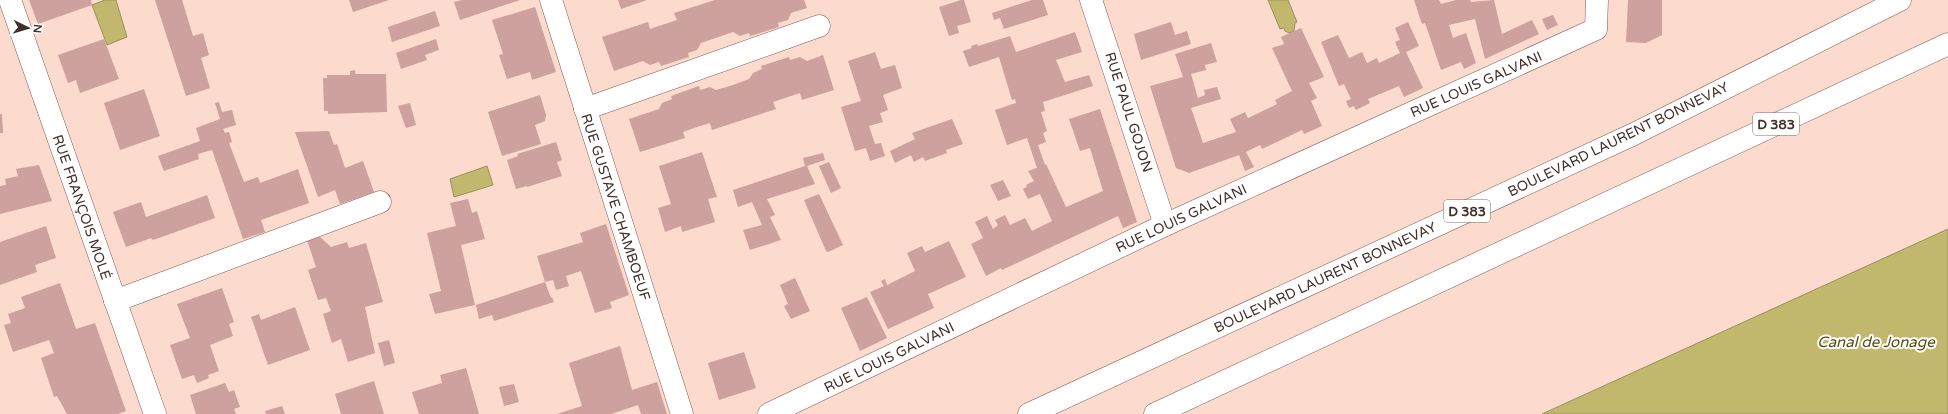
<svg xmlns="http://www.w3.org/2000/svg" width="1948" height="414" font-family="'Varela Round',sans-serif">
  <rect width="100%" height="100%" fill="#fcdace"/>
  <g fill="#c2b86d" stroke="#9b8f59">
    <path d="M 105,0 L 116,0 L 127,37 L 107,45 L 92,5 Z"/>
    <path d="M 1268,0 L 1288,0 L 1297,22 L 1295,23 L 1294,31 L 1289,33 L 1285,31 L 1284,28 L 1280,29 Z"/>
    <path d="M 487,166 L 493,185 L 454,197 L 450,179 Z"/>
    <path d="M 1948,229 L 1948,414 L 1542,414 Z"/>
  </g>
  <g fill="#cca19e">
    <path d="M 29,0 L 91,0 L 92,5 L 38,24 Z"/>
    <path d="M 155,0 L 182,0 L 193,36 L 203,33 L 209,55 L 201,58 L 210,88 L 186,96 Z"/>
    <path d="M 349,0 L 389,0 L 353,12 Z"/>
    <path d="M 462,0 L 520,0 L 460,20 L 454,2 Z"/>
    <path d="M 618,0 L 647,0 L 621,9 Z"/>
    <path d="M 715,0 L 804,0 L 807,8 L 791,13 L 788,20 L 778,23 L 779,27 L 750,36 L 749,33 L 740,36 L 733,32 L 701,43 L 697,50 L 688,53 L 689,57 L 661,66 L 659,62 L 650,65 L 643,61 L 614,71 L 602,37 L 648,22 L 650,29 L 677,20 L 674,13 Z"/>
    <path d="M 961,0 L 964,0 L 971,22 L 957,26 L 959,33 L 949,36 L 939,7 Z"/>
    <path d="M 1032,0 L 1043,0 L 1048,15 L 1004,29 L 1000,18 L 994,20 L 992,13 Z"/>
    <path d="M 1414,0 L 1439,0 L 1441,4 L 1456,0 L 1470,0 L 1471,2 L 1494,0 L 1502,34 L 1532,20 L 1539,34 L 1485,59 L 1475,19 L 1449,25 L 1453,38 L 1466,33 L 1476,63 L 1464,69 L 1461,62 L 1441,70 L 1425,23 L 1422,24 Z"/>
    <path d="M 1628,0 L 1662,0 L 1662,35 L 1646,43 L 1626,42 Z"/>
    <path d="M 535,7 L 556,72 L 532,80 L 530,72 L 507,79 L 499,55 L 503,54 L 492,20 Z"/>
    <path d="M 435,11 L 440,26 L 392,42 L 388,27 Z"/>
    <path d="M 1553,15 L 1558,25 L 1547,30 L 1542,19 Z"/>
    <path d="M 1171,22 L 1175,35 L 1187,31 L 1191,44 L 1141,60 L 1134,34 Z"/>
    <path d="M 1408,22 L 1419,46 L 1406,52 L 1423,88 L 1404,97 L 1399,86 L 1368,99 L 1370,103 L 1356,110 L 1354,106 L 1349,108 L 1346,101 L 1351,99 L 1344,84 L 1339,86 L 1321,42 L 1338,35 L 1349,58 L 1362,52 L 1367,63 L 1377,58 L 1379,63 L 1400,53 L 1395,42 L 1400,40 L 1395,28 Z"/>
    <path d="M 1301,28 L 1324,77 L 1309,83 L 1317,98 L 1311,101 L 1322,126 L 1304,134 L 1302,130 L 1262,149 L 1260,145 L 1246,152 L 1254,167 L 1245,171 L 1239,155 L 1189,173 L 1176,168 L 1150,86 L 1183,77 L 1175,54 L 1211,43 L 1217,62 L 1205,65 L 1206,70 L 1191,74 L 1198,98 L 1205,95 L 1204,90 L 1217,87 L 1221,99 L 1191,108 L 1203,143 L 1236,132 L 1230,119 L 1245,112 L 1248,118 L 1277,104 L 1275,100 L 1292,91 L 1272,48 L 1284,44 L 1281,37 Z"/>
    <path d="M 1075,32 L 1082,52 L 1056,60 L 1065,82 L 1089,75 L 1093,86 L 1043,102 L 1045,111 L 1041,112 L 1047,131 L 1043,133 L 1046,142 L 1038,145 L 1045,165 L 1046,164 L 1066,207 L 1103,191 L 1090,148 L 1080,151 L 1069,119 L 1100,109 L 1137,222 L 1123,228 L 1118,216 L 1002,270 L 1001,268 L 986,276 L 971,244 L 983,238 L 975,222 L 987,216 L 993,229 L 998,225 L 995,220 L 1005,215 L 1010,225 L 1025,218 L 1032,231 L 1052,221 L 1040,194 L 1028,199 L 1023,189 L 1027,187 L 1026,185 L 1034,181 L 1028,171 L 1037,168 L 1027,138 L 1007,145 L 995,110 L 1016,103 L 1015,99 L 1012,100 L 999,57 L 969,67 L 963,51 L 972,48 L 971,46 L 977,44 L 978,46 L 1010,36 L 1016,52 Z"/>
    <path d="M 104,39 L 119,79 L 80,93 L 76,80 L 68,83 L 58,55 Z"/>
    <path d="M 436,39 L 439,50 L 425,55 L 427,60 L 401,69 L 396,53 Z"/>
    <path d="M 875,52 L 881,69 L 895,65 L 902,88 L 883,95 L 888,110 L 880,113 L 883,122 L 869,126 L 875,144 L 881,143 L 885,156 L 870,161 L 866,148 L 855,151 L 841,107 L 861,101 L 848,61 Z"/>
    <path d="M 823,55 L 834,90 L 802,100 L 800,93 L 773,102 L 776,109 L 712,130 L 710,123 L 697,127 L 683,132 L 685,138 L 640,152 L 629,119 L 659,109 L 662,103 L 672,99 L 671,96 L 699,86 L 700,90 L 710,87 L 716,90 L 733,85 L 749,79 L 753,73 L 762,69 L 761,66 L 789,57 L 790,60 L 800,57 L 807,61 Z"/>
    <path d="M 355,70 L 355,74 L 386,74 L 387,112 L 328,114 L 328,111 L 324,111 L 323,78 L 327,78 L 327,75 L 350,75 L 350,71 Z"/>
    <path d="M 144,89 L 160,136 L 120,150 L 104,103 Z"/>
    <path d="M 540,95 L 546,115 L 545,121 L 535,125 L 541,144 L 502,156 L 488,112 Z"/>
    <path d="M 219,102 L 222,112 L 232,110 L 236,125 L 223,129 L 225,133 L 229,132 L 232,142 L 229,143 L 244,182 L 258,177 L 260,183 L 298,169 L 309,203 L 261,220 L 265,232 L 243,239 L 212,150 L 198,154 L 199,159 L 164,171 L 158,156 L 200,141 L 196,128 L 220,119 L 215,103 Z"/>
    <path d="M 410,103 L 416,125 L 406,128 L 398,106 Z"/>
    <path d="M 0,114 L 2,114 L 3,133 L 0,133 Z"/>
    <path d="M 952,119 L 963,144 L 946,150 L 947,153 L 925,161 L 923,157 L 914,162 L 911,155 L 895,163 L 890,151 L 915,139 L 912,133 Z"/>
    <path d="M 329,131 L 334,145 L 337,144 L 345,168 L 363,161 L 374,192 L 340,204 L 335,190 L 318,197 L 295,132 Z"/>
    <path d="M 556,142 L 562,160 L 557,162 L 562,176 L 527,187 L 527,186 L 516,189 L 507,160 L 518,156 L 517,154 Z"/>
    <path d="M 702,152 L 717,197 L 708,199 L 715,222 L 682,232 L 681,226 L 665,232 L 658,208 L 671,204 L 659,166 Z"/>
    <path d="M 823,153 L 825,160 L 807,166 L 815,184 L 767,199 L 775,215 L 770,217 L 781,240 L 750,250 L 743,230 L 762,225 L 752,202 L 738,207 L 733,190 L 805,166 L 803,158 Z"/>
    <path d="M 829,162 L 841,188 L 831,193 L 819,166 Z"/>
    <path d="M 39,165 L 52,201 L 0,214 L 0,186 L 6,185 L 5,179 L 18,176 L 16,169 Z"/>
    <path d="M 1003,180 L 1011,196 L 998,201 L 990,185 Z"/>
    <path d="M 819,194 L 843,245 L 828,252 L 826,251 L 804,200 Z"/>
    <path d="M 207,195 L 215,218 L 153,240 L 151,238 L 126,247 L 113,212 L 141,202 L 146,217 Z"/>
    <path d="M 468,199 L 472,213 L 477,211 L 485,239 L 461,245 L 475,305 L 435,314 L 429,294 L 441,291 L 427,233 L 456,226 L 450,203 Z"/>
    <path d="M 606,224 L 629,295 L 610,302 L 612,308 L 595,313 L 581,271 L 566,276 L 569,286 L 556,290 L 553,280 L 545,282 L 537,256 L 583,242 L 580,233 Z"/>
    <path d="M 46,226 L 56,258 L 35,265 L 37,272 L 0,285 L 0,242 Z"/>
    <path d="M 319,236 L 331,247 L 347,242 L 349,248 L 366,243 L 383,302 L 365,307 L 375,353 L 348,362 L 341,339 L 332,343 L 323,314 L 331,311 L 326,298 L 318,300 L 308,270 L 316,267 L 307,240 Z"/>
    <path d="M 949,241 L 966,277 L 928,294 L 934,308 L 888,329 L 870,292 L 884,286 L 881,281 L 885,279 L 887,285 L 915,271 L 907,253 L 922,246 L 925,252 Z"/>
    <path d="M 795,278 L 810,311 L 791,319 L 784,306 L 788,304 L 780,285 Z"/>
    <path d="M 545,282 L 551,298 L 552,297 L 554,302 L 494,321 L 492,315 L 479,319 L 476,305 Z"/>
    <path d="M 60,283 L 76,329 L 95,323 L 126,411 L 118,414 L 67,414 L 57,396 L 54,397 L 41,358 L 54,353 L 49,340 L 13,352 L 4,325 L 11,323 L 8,314 L 25,308 L 21,297 Z"/>
    <path d="M 222,288 L 234,322 L 229,324 L 233,336 L 210,345 L 219,371 L 208,375 L 209,378 L 197,383 L 194,375 L 182,379 L 170,345 L 190,338 L 177,304 Z"/>
    <path d="M 867,297 L 887,338 L 860,351 L 841,308 Z"/>
    <path d="M 295,307 L 310,350 L 268,365 L 251,317 L 259,314 L 261,320 Z"/>
    <path d="M 389,340 L 395,363 L 384,366 L 378,343 Z"/>
    <path d="M 620,346 L 632,390 L 657,382 L 667,414 L 641,414 L 638,405 L 611,414 L 557,414 L 582,406 L 569,363 Z"/>
    <path d="M 744,352 L 756,388 L 719,400 L 708,363 Z"/>
    <path d="M 466,368 L 479,414 L 419,414 L 412,392 L 442,383 L 440,375 Z"/>
    <path d="M 374,381 L 384,414 L 341,414 L 335,394 Z"/>
    <path d="M 225,383 L 229,392 L 234,390 L 240,407 L 234,409 L 236,414 L 196,414 L 190,395 Z"/>
    <path d="M 514,384 L 519,402 L 504,406 L 499,387 Z"/>
    <path d="M 282,406 L 285,414 L 266,414 L 265,411 Z"/>
  </g>
  <g fill="none" stroke-linecap="round" stroke-linejoin="round">
    <defs>
      <g id="minor">
        <path d="M 10,0 L 155,414"/>
        <path d="M 551,0 L 682,414"/>
        <path d="M 1091,0 L 1165,225"/>
        <path d="M 585,109 L 819,26"/>
        <path d="M 115,301 L 380,202"/>
        <path d="M 769,414 L 1165,225 L 1596,29 L 1597,0"/>
      </g>
      <g id="highway">
        <path d="M 1029,414 L 1634,134 L 1900,0"/>
        <path d="M 1155,414 L 1948,44"/>
      </g>
    </defs>
    <use href="#minor" stroke="#805c4e" stroke-width="23"/>
    <use href="#highway" stroke="#805c4e" stroke-width="23"/>
    <use href="#minor" stroke="#fff" stroke-width="22"/>
    <use href="#highway" stroke="#fff" stroke-width="22"/>
  </g>
  <g text-anchor="middle" stroke-width="4" stroke-linejoin="round" paint-order="stroke">
    <g fill="#fff" stroke="#7a6e6a" stroke-width="1">
      <rect x="1753" y="113" width="46" height="22" rx="3"/>
      <rect x="1444" y="200" width="46" height="22" rx="3"/>
    </g>
    <g font-size="13" font-weight="bold" fill="#41302a">
      <text x="1776" y="129">D 383</text>
      <text x="1467" y="216">D 383</text>
    </g>
    <g font-size="14" fill="#41302a" stroke="#fff">
      <text transform="translate(1476 84) rotate(-24)" y="5">RUE LOUIS GALVANI</text>
      <text transform="translate(1129 112) rotate(72)" y="5">RUE PAUL GOJON</text>
      <text transform="translate(1618 139) rotate(-26)" y="5">BOULEVARD LAURENT BONNEVAY</text>
      <text transform="translate(82 207) rotate(71)" y="5">RUE FRANÇOIS MOLÉ</text>
      <text transform="translate(616 207) rotate(72)" y="5">RUE GUSTAVE CHAMBOEUF</text>
      <text transform="translate(1181 218) rotate(-25)" y="5">RUE LOUIS GALVANI</text>
      <text transform="translate(1325 277) rotate(-25)" y="5">BOULEVARD LAURENT BONNEVAY</text>
      <text transform="translate(889 357) rotate(-26)" y="5">RUE LOUIS GALVANI</text>
    </g>
    <g font-size="15" font-style="italic" fill="#554d13" stroke="#fff">
      <text x="1876" y="347">Canal de Jonage</text>
    </g>
  </g>
  <g transform="translate(28 28) rotate(95)" stroke="#ffffff" stroke-width="3" paint-order="stroke">
  <path d="M0-3L7 15L0 10L-7 15Z" fill="#41302a"/>
  <text y="-6" font-size="11" font-weight="bold" text-anchor="middle" fill="#41302a">N</text>
  </g>
</svg>
